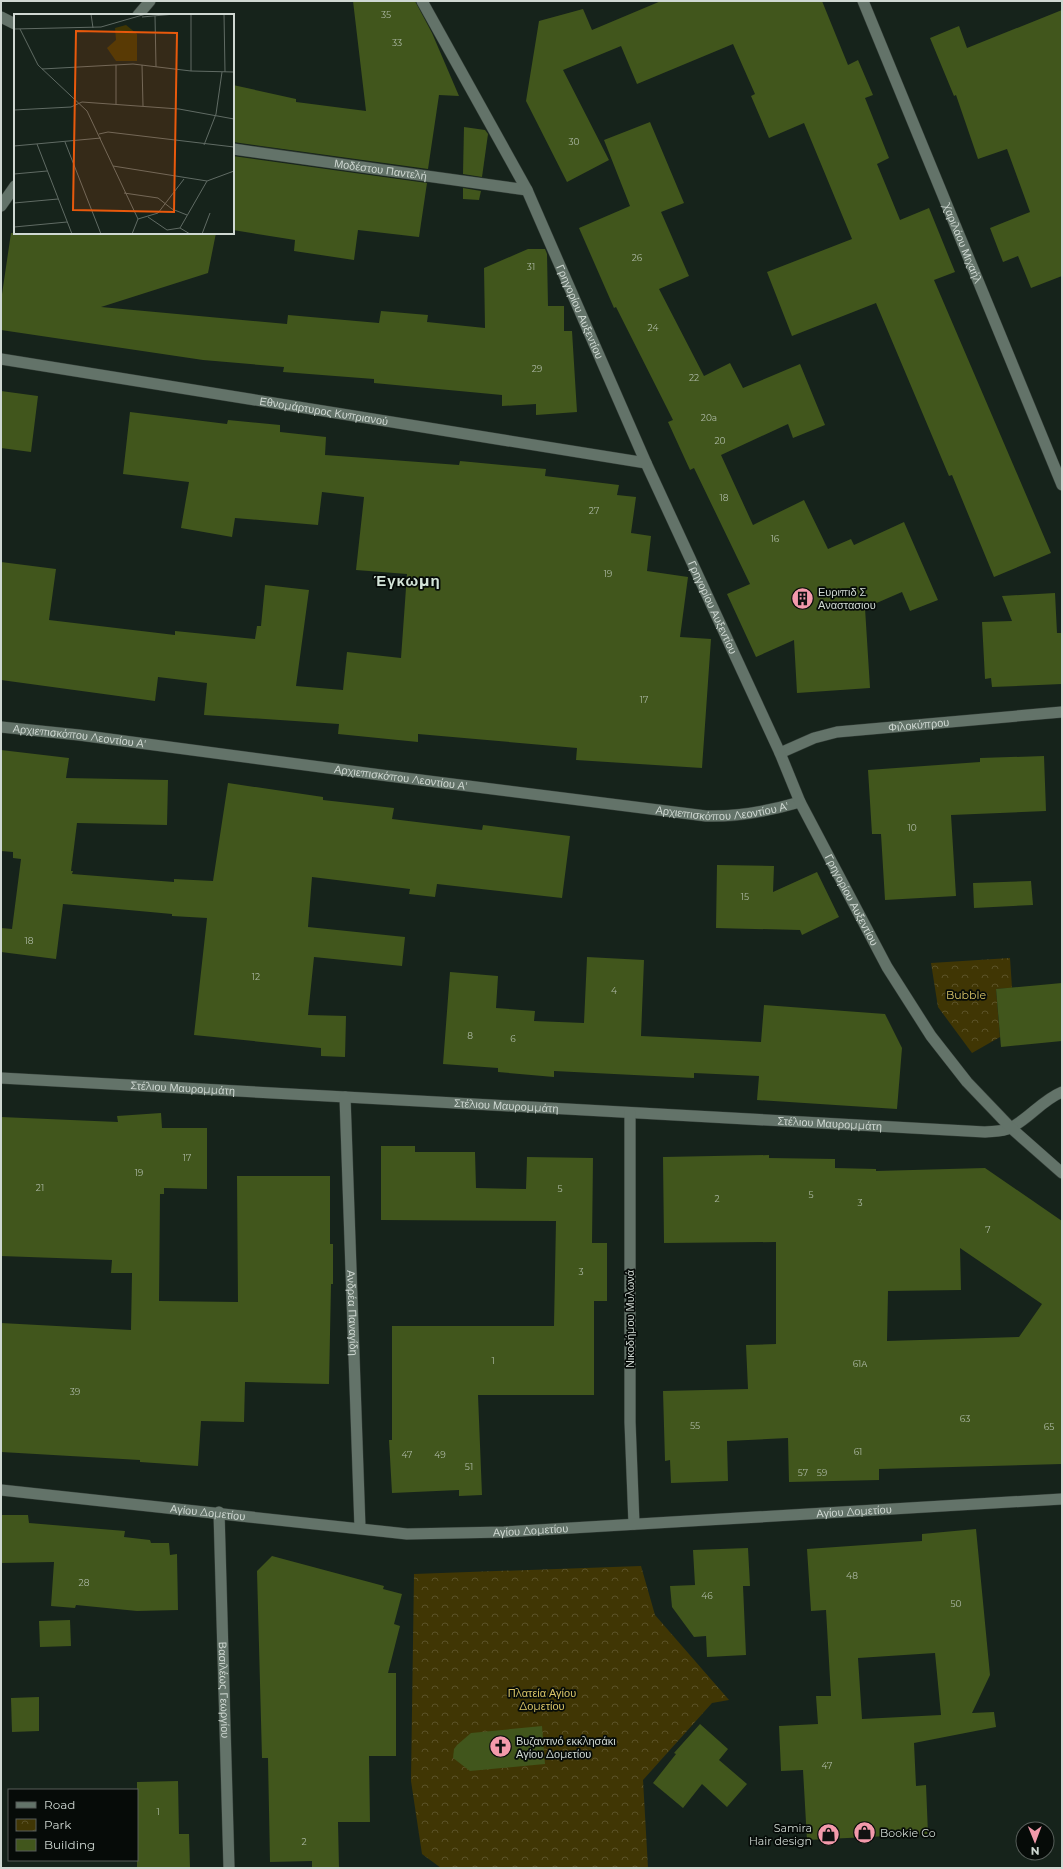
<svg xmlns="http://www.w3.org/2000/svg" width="1063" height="1869" font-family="Montserrat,sans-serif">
  <defs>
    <pattern id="park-crowns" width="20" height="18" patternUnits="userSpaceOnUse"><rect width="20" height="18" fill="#403604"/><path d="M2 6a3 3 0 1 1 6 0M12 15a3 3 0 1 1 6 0" fill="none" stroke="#5b5228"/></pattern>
  </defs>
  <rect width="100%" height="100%" fill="#16231b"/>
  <g fill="url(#park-crowns)">
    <path d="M 1010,958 L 1012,988 L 996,989 L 1000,1037 L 972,1053 L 938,1007 L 931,963 Z"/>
    <path d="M 641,1566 L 655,1615 L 729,1700 L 712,1703 L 643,1780 L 648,1868 L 441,1868 L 422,1854 L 411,1781 L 414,1574 Z"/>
  </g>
  <g fill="#41561c" fill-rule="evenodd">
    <path d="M 353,1 L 415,1 L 432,33 L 459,96 L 439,95 L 428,169 L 233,142 L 233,85 L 296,99 L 296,102 L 366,111 Z"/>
    <path d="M 661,1 L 822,1 L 848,65 L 858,60 L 873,95 L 865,98 L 889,158 L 877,164 L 900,220 L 929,208 L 955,272 L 934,280 L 1051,553 L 994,577 L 952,475 L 949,476 L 876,303 L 792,336 L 767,272 L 852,239 L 804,123 L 769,138 L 751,96 L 755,94 L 733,44 L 637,84 L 621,46 L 563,70 L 609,160 L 567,182 L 526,101 L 539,21 L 583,9 L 592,30 Z"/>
    <path d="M 1062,10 L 1062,276 L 1031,288 L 1018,256 L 1003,262 L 990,228 L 1030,212 L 1007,149 L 978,159 L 956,95 L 954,96 L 930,38 L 959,26 L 967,48 Z"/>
    <path d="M 650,122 L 684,203 L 661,212 L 689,276 L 659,289 L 704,376 L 730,363 L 743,388 L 800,364 L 825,425 L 793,438 L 788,424 L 721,455 L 753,525 L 804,500 L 828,549 L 851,539 L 854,545 L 904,522 L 938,600 L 910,611 L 902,592 L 865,608 L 870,688 L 797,693 L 794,640 L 756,657 L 727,594 L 750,584 L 694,468 L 690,470 L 668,422 L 673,420 L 616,307 L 614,308 L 579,228 L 630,206 L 604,140 Z"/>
    <path d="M 464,127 L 485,130 L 488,134 L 482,177 L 463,174 Z"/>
    <path d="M 233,156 L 427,183 L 419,237 L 358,230 L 354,260 L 294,251 L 295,240 L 233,230 Z"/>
    <path d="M 463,188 L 481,191 L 479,200 L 463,199 Z"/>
    <path d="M 11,233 L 216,233 L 208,273 L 101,307 L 287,324 L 288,315 L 379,323 L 381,311 L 428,315 L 427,322 L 485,328 L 484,268 L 528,249 L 545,249 L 547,254 L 548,306 L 564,306 L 564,331 L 572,331 L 577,412 L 536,415 L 536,404 L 502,406 L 502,395 L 374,383 L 374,379 L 283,372 L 284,367 L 203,360 L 1,330 L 1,301 Z"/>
    <path d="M 1,391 L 38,396 L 31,452 L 1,448 Z"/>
    <path d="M 130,412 L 227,424 L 228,420 L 280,425 L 280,432 L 326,437 L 325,455 L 459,465 L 460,461 L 546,469 L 545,476 L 619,485 L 617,495 L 636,497 L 631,533 L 651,536 L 647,571 L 688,577 L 680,637 L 711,639 L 702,768 L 576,760 L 577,748 L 418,734 L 418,742 L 338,734 L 339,724 L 204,715 L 207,683 L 158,677 L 155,701 L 1,680 L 1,562 L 56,569 L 49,620 L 175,635 L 175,631 L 255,639 L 257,626 L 261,626 L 265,585 L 309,590 L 296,686 L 343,690 L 347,652 L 401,658 L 407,574 L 356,570 L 364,497 L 322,492 L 318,525 L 235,518 L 232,537 L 181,528 L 189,482 L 123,474 Z"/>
    <path d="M 1055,593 L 1057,633 L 1062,633 L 1062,684 L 992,687 L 991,678 L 985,679 L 982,622 L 1012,621 L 1002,596 Z"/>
    <path d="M 1,750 L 69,758 L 66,778 L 168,780 L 167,825 L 77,823 L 71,871 L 73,871 L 72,874 L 174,882 L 174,879 L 213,881 L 228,783 L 323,797 L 323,800 L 394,808 L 392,819 L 482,830 L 483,825 L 570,836 L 562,898 L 437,884 L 435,897 L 409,894 L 410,889 L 312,877 L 308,927 L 405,937 L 402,966 L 314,957 L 308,1015 L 346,1016 L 345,1057 L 321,1056 L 321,1048 L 194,1035 L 207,918 L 172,916 L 172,914 L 63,904 L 56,959 L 1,952 L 1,928 L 12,929 L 21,859 L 13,858 L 13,852 L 1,851 Z"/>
    <path d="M 1044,756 L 1046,811 L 951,815 L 956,896 L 885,900 L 881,834 L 872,834 L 868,770 L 980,762 L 980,758 Z"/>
    <path d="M 717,865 L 774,866 L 773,892 L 817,872 L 839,917 L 802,935 L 800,930 L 716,928 Z"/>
    <path d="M 1031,881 L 1033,905 L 974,908 L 973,883 Z"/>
    <path d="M 587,957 L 644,960 L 641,1036 L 761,1042 L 764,1005 L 885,1014 L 902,1048 L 897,1109 L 757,1100 L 759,1076 L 694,1073 L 694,1078 L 554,1071 L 554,1077 L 498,1072 L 498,1068 L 443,1064 L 450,972 L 498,976 L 496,1008 L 535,1011 L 534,1021 L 584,1023 Z"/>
    <path d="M 1062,983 L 1062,1041 L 1001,1047 L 996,989 Z"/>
    <path d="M 161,1113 L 162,1128 L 207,1128 L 207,1189 L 164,1188 L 164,1194 L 160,1194 L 159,1301 L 238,1302 L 237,1176 L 330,1176 L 330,1244 L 333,1244 L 333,1284 L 331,1284 L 329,1384 L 245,1382 L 244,1422 L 201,1421 L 198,1466 L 140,1462 L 140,1460 L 1,1452 L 1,1323 L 131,1330 L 132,1273 L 111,1273 L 112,1260 L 1,1256 L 1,1117 L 118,1122 L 117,1116 Z"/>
    <path d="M 381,1146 L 415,1146 L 415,1152 L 475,1152 L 476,1188 L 526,1189 L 527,1157 L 593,1158 L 592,1243 L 607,1243 L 607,1301 L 594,1301 L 594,1395 L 478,1395 L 482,1495 L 459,1496 L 459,1490 L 392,1493 L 389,1440 L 392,1440 L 392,1326 L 554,1326 L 556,1221 L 381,1220 Z"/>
    <path d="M 769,1155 L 769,1158 L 835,1159 L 835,1168 L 876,1169 L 876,1171 L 985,1168 L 1062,1221 L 1062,1464 L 879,1469 L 879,1480 L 789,1482 L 788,1438 L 727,1441 L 728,1481 L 671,1483 L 670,1460 L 665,1461 L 663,1391 L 748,1389 L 746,1345 L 776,1344 L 776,1242 L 664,1243 L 663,1157 ZM 960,1248 L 1042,1304 L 1019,1337 L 887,1341 L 888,1291 L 961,1290 Z"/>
    <path d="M 1,1515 L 28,1515 L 29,1523 L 125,1531 L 124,1537 L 150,1540 L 151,1543 L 169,1543 L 170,1555 L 177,1554 L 178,1610 L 137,1611 L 76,1605 L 75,1608 L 51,1606 L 54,1562 L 1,1563 Z"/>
    <path d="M 976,1529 L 990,1675 L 972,1713 L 994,1712 L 996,1727 L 914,1743 L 916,1786 L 926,1785 L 928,1834 L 807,1840 L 803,1770 L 781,1771 L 779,1726 L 818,1724 L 816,1696 L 831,1696 L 826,1610 L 811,1611 L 807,1549 L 922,1541 L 922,1534 ZM 935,1653 L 941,1715 L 862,1719 L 858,1658 Z"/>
    <path d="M 748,1548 L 750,1586 L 743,1586 L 746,1655 L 707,1657 L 706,1636 L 694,1637 L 672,1607 L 670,1586 L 695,1585 L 693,1550 Z"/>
    <path d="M 272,1556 L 384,1586 L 383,1589 L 402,1594 L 394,1624 L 400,1626 L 388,1673 L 396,1673 L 396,1756 L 369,1756 L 370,1822 L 338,1822 L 339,1868 L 312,1868 L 312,1861 L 270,1862 L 268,1758 L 262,1758 L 257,1571 Z"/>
    <path d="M 70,1620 L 71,1646 L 40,1647 L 39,1621 Z"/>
    <path d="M 39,1697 L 39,1731 L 12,1732 L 11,1698 Z"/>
    <path d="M 700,1724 L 728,1749 L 719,1760 L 747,1784 L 727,1807 L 702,1784 L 683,1808 L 653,1783 L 676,1754 L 674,1753 Z"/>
    <path d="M 542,1726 L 545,1764 L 470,1771 L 453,1758 L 454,1749 L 457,1745 L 471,1733 Z"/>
    <path d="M 178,1781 L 179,1834 L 189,1834 L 190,1868 L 137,1868 L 137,1782 Z"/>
  </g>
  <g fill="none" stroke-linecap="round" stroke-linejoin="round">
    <defs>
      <g id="minor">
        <path id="s1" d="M 863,1 L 1062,485"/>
        <path d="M 138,15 L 150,1"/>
        <path d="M 1,17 L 15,24"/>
        <path id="s2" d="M 233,149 L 527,190"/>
        <path d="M 1,206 L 15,186"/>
        <path id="s3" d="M 1,359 L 646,463"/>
        <path id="s4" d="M 1,727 L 79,735 L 381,775 L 706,816 C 739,817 769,811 800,802"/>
        <path id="s5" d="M 780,753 L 814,738 L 837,732 L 1062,712"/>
        <path id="s6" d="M 1,1078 L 985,1132 C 993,1131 1002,1132 1010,1128 C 1029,1119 1042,1100 1062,1092"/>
        <path id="s7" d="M 345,1097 L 360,1528"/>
        <path d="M 630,1113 L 630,1422 L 634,1524"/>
        <path id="s8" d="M 1,1490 L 407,1534 L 504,1532 L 1062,1499"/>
        <path id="s9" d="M 219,1512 L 229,1868"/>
      </g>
      <g id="tertiary">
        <path id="s10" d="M 422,1 L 527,190 L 646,463 L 780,753 L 800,802 L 887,967 L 931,1036 L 967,1082 L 1011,1128 L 1062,1173"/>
      </g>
    </defs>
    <use href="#minor" stroke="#333d37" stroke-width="12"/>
    <use href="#tertiary" stroke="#333d37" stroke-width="12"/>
    <use href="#minor" stroke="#637369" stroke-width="11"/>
    <use href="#tertiary" stroke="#637369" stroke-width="11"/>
  </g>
  <defs>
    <symbol id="building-disc" viewBox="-11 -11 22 22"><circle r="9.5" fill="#f39aab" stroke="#060b08"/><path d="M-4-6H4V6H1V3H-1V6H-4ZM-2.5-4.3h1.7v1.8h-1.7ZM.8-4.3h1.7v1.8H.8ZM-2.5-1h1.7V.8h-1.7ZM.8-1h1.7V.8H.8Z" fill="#111"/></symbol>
    <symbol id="church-disc" viewBox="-11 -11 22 22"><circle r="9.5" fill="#f39aab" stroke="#060b08"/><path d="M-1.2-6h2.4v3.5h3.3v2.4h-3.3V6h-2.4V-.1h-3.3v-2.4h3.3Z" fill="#111"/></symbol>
    <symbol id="shop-disc" viewBox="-11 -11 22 22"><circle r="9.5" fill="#f39aab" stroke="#060b08"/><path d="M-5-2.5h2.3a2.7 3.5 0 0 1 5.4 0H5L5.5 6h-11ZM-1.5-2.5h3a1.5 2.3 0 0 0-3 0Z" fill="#111"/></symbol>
  </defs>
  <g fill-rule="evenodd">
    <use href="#building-disc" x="790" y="586" width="25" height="25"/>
    <use href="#church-disc" x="488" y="1734" width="25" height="25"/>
    <use href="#shop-disc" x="852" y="1820" width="25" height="25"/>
    <use href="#shop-disc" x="816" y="1822" width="25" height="25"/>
  </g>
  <g text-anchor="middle" stroke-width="3.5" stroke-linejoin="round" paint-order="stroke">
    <g font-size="9" fill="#acb8a4">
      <text x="386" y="18">35</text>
      <text x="397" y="46">33</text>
      <text x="574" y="145">30</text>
      <text x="637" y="261">26</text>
      <text x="531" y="270">31</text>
      <text x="653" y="331">24</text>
      <text x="537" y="372">29</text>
      <text x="694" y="381">22</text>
      <text x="709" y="421">20a</text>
      <text x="720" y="444">20</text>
      <text x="724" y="501">18</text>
      <text x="594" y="514">27</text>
      <text x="775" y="542">16</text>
      <text x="608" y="577">19</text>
      <text x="644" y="703">17</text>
      <text x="912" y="831">10</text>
      <text x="745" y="900">15</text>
      <text x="29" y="944">18</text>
      <text x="256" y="980">12</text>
      <text x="614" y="994">4</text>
      <text x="470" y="1039">8</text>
      <text x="513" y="1042">6</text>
      <text x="187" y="1161">17</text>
      <text x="139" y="1176">19</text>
      <text x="40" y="1191">21</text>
      <text x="560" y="1192">5</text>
      <text x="811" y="1198">5</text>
      <text x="717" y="1202">2</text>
      <text x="860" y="1206">3</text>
      <text x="988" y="1233">7</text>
      <text x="581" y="1275">3</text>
      <text x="493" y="1364">1</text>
      <text x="860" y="1367">61Α</text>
      <text x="75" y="1395">39</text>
      <text x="965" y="1422">63</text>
      <text x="695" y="1429">55</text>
      <text x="1049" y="1430">65</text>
      <text x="858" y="1455">61</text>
      <text x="407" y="1458">47</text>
      <text x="440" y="1458">49</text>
      <text x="469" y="1470">51</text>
      <text x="803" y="1476">57</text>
      <text x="822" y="1476">59</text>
      <text x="852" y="1579">48</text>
      <text x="84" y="1586">28</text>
      <text x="707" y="1599">46</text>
      <text x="956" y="1607">50</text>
      <text x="827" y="1769">47</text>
      <text x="158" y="1815">1</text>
      <text x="304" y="1845">2</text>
    </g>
    <g font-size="11" fill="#cfd8d2" stroke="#060b08">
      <text dy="4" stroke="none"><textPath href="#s2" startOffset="149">Μοδέστου Παντελή</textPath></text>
      <text dy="4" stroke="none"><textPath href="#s1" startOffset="262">Χαριλάου Μιχαήλ</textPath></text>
      <text dy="4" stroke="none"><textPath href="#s10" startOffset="349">Γρηγορίου Αυξεντίου</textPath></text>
      <text dy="4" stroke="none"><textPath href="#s3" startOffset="327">Εθνομάρτυρος Κυπριανού</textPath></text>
      <text dy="4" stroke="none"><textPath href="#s10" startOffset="673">Γρηγορίου Αυξεντίου</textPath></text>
      <text dy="4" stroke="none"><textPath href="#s5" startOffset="143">Φιλοκύπρου</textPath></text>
      <text dy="4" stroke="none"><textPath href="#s4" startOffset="79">Αρχιεπισκόπου Λεοντίου Α'</textPath></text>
      <text dy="4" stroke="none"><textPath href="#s4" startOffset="403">Αρχιεπισκόπου Λεοντίου Α'</textPath></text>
      <text dy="4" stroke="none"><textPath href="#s4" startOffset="727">Αρχιεπισκόπου Λεοντίου Α'</textPath></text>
      <text dy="4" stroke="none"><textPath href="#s10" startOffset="997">Γρηγορίου Αυξεντίου</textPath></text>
      <text dy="4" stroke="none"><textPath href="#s6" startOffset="182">Στέλιου Μαυρομμάτη</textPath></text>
      <text dy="4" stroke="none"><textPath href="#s6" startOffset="506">Στέλιου Μαυρομμάτη</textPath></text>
      <text dy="4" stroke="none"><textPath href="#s6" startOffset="830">Στέλιου Μαυρομμάτη</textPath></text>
      <text dy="4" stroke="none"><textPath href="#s7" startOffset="216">Ανδρέα Παναγίδη</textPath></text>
      <text transform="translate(630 1319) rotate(-90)" y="4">Νικοδήμου Μυλωνά</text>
      <text dy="4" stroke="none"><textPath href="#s8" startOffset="208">Αγίου Δομετίου</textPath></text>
      <text dy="4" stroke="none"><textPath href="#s8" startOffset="856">Αγίου Δομετίου</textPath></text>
      <text dy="4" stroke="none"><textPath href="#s8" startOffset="532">Αγίου Δομετίου</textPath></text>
      <text dy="4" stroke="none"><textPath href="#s9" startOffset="178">Βασιλέως Γεωργίου</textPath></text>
    </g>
    <g font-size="11" fill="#cfd8d2" stroke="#060b08" text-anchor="start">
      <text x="818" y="596">Ευριπιδ Σ<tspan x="818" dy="13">Αναστασιου</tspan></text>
      <text x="516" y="1745">Βυζαντινό εκκλησάκι<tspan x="516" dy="13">Αγίου Δομετίου</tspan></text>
      <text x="812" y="1832" text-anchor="end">Samira<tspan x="812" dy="13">Hair design</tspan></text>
      <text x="880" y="1837">Bookie Co</text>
    </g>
    <g font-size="11" fill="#dac568" stroke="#060b08">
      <text x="966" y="999">Bubble</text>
      <text x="542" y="1697">Πλατεία Αγίου<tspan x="542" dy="13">Δομετίου</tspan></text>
    </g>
    <g font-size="15" font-weight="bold" letter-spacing="1" fill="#d4e5d9" stroke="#060b08">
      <text x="407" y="586">Έγκωμη</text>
    </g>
  </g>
  <g transform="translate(14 14)">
    <rect width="220" height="220" fill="#16231b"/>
    <path d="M 112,11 L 123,20 L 123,47 L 102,47 L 93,34 L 102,26 L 101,14 Z" fill="#403604"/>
    <path fill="none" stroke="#606b64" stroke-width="1" d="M 77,0 L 79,14M 177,0 L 177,57M 210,0 L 211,58M 141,2 L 142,53M 128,3 L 161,0M 0,15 L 87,13 L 132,0M 6,15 L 24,51 L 73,97 L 124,205M 128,51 L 129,92M 28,55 L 119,50 L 177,57 L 220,58M 102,90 L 102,51M 0,96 L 57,93 L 68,88 L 165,95 L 220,105M 85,120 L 94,118 L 220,133M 51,128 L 87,220M 23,130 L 58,220M 190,131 L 202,100 L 208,58M 0,132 L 87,124M 99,152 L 193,167 L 220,157M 0,160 L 33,157M 110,179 L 144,184 L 158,195 L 173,201M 0,189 L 44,185M 134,203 L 153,216 L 166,214 L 176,220M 124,205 L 144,199 L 170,165M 0,213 L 53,208M 166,214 L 193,167M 118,220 L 124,205M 188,220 L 196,199"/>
    <path fill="#e8590c" fill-opacity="0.15" stroke="#e8590c" stroke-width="2" d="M 62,17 L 163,19 L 160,198 L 59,196 Z"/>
    <rect width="220" height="220" fill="none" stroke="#cfd8d2" stroke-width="2"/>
  </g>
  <rect width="1063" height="1869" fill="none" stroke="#cfd8d2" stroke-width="4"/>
  <rect x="8" y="1789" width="130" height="72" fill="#060b08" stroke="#565d59"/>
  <rect x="16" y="1802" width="20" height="6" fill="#637369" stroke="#565d59"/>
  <text x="44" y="1809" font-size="12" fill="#cfd8d2">Road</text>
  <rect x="16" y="1819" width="20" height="12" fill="url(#park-crowns)" stroke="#565d59"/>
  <text x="44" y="1829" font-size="12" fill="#cfd8d2">Park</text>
  <rect x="16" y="1839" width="20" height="12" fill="#41561c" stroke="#565d59"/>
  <text x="44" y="1849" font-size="12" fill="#cfd8d2">Building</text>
  <g transform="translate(1035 1841) rotate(179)"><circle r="19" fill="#060b08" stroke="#565d59"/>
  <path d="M0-3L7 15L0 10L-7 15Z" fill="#f39aab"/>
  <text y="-6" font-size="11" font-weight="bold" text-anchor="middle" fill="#cfd8d2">N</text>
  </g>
</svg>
